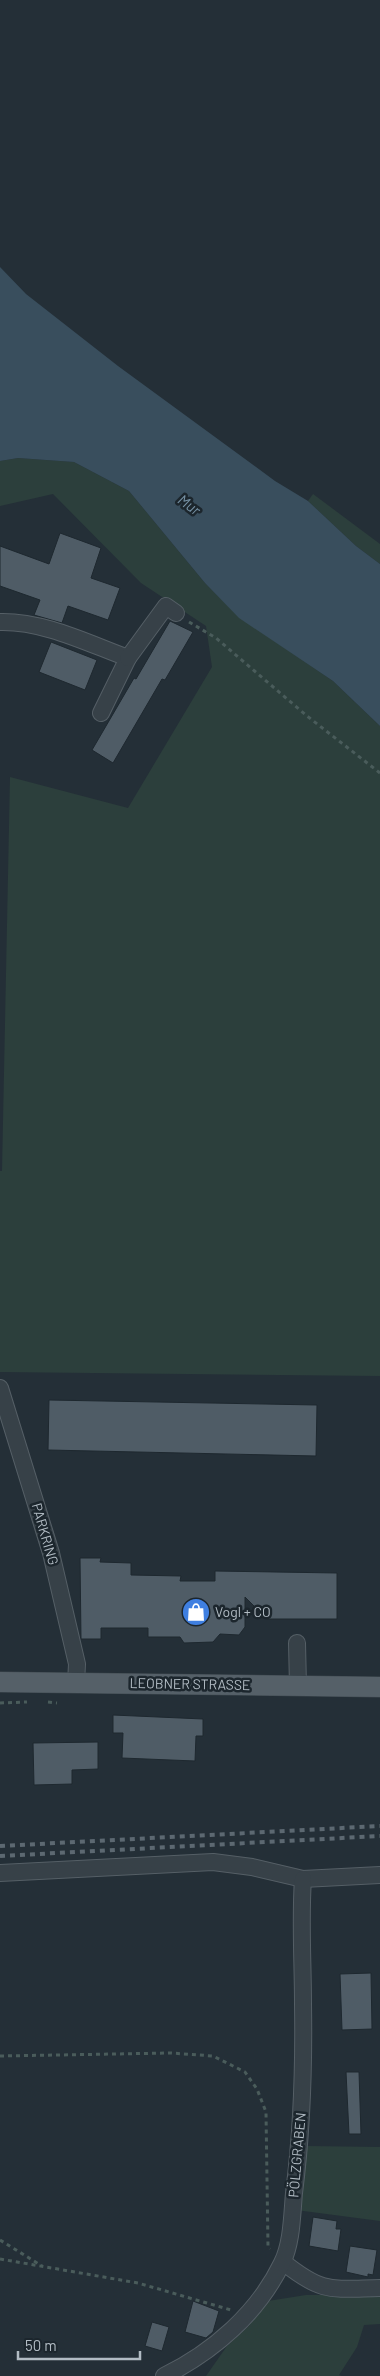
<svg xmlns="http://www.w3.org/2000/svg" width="380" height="2376" font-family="Barlow,sans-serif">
  <rect width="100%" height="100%" fill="#242f37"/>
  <g fill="#2c3f3c">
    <path d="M 18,458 L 74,462 L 129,491 L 205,583 L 239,617 L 333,681 L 380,726 L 380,1376 L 0,1372 L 0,1171 L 2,1171 L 10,777 L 128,808 L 212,667 L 206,626 L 141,583 L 53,494 L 0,506 L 0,461 Z"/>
    <path d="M 313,494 L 380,544 L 380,564 L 356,546 L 308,501 Z"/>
    <path d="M 306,2146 L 380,2147 L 380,2221 L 296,2210 Z"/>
    <path d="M 306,2295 L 380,2295 L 380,2324 L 364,2325 L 357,2347 L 339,2375 L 342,2376 L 206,2376 L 227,2346 L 249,2326 L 268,2301 Z"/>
  </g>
  <path fill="#394e5d" d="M 0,267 L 26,294 L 118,366 L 275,481 L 308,501 L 356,546 L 380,564 L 380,726 L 333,681 L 239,618 L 205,583 L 129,491 L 74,462 L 18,458 L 0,461 Z"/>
  <g fill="#4f5c66" stroke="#1e282f">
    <path d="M 60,533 L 101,548 L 91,578 L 120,588 L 108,620 L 68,606 L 62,623 L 34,615 L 40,600 L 0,586 L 0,546 L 49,564 Z"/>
    <path d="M 170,621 L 193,632 L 165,680 L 162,679 L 113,763 L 92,750 L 134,678 L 136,679 Z"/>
    <path d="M 51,642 L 97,660 L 85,690 L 39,672 Z"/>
    <path d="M 49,1400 L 317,1405 L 316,1456 L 48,1450 Z"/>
    <path d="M 80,1558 L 101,1558 L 100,1562 L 131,1563 L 131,1575 L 181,1576 L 180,1581 L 215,1581 L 215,1571 L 337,1573 L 337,1619 L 267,1619 L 245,1597 L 245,1627 L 239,1635 L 220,1634 L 213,1642 L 184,1643 L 180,1637 L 148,1637 L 148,1628 L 101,1628 L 101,1639 L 81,1639 Z"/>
    <path d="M 113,1715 L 203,1719 L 203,1736 L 196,1736 L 195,1761 L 122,1758 L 123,1733 L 113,1733 Z"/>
    <path d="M 98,1742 L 98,1769 L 72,1770 L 72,1784 L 34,1785 L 33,1743 Z"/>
    <path d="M 371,1973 L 372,2029 L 342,2030 L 340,1974 Z"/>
    <path d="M 346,2072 L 359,2072 L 361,2134 L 349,2134 Z"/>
    <path d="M 313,2217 L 337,2221 L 336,2229 L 341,2229 L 338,2251 L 309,2246 Z"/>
    <path d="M 350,2246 L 377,2250 L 373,2275 L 368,2274 L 368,2277 L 346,2272 Z"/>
    <path d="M 193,2301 L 219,2311 L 213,2332 L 206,2338 L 185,2332 Z"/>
    <path d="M 152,2322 L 169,2327 L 162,2351 L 145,2346 Z"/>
  </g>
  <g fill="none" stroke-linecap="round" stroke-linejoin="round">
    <defs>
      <g id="minor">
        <path d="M 0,622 C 44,621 87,643 128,658 L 101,713"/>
        <path d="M 128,658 L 166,606 L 176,613"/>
        <path d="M 0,1388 L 51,1553 L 77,1664 L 76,1683"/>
        <path d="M 297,1643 L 298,1686"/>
        <path d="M 0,1873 L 213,1862 L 252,1867 L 303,1879 L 380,1875"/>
        <path d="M 283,2262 C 323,2294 331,2289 380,2288"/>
        <path d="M 164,2376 C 213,2352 258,2313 282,2263 C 292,2243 292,2215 294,2193 C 302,2130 304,2067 303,2004 C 303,1962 300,1921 303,1879"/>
      </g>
      <path id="major" d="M 0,1682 L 380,1687"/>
    </defs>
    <use href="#minor" stroke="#555f66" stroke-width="18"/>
    <use href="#major" stroke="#404a51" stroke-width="21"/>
    <g stroke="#4a5c5b" stroke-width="3" stroke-dasharray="4 4" stroke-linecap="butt">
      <path d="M 189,622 L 216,638 L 307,716 L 380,773"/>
      <path d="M 48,1702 L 57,1703"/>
      <path d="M 0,1703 L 27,1702"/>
      <path d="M 0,2056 L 171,2053 L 213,2056 L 245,2072 L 257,2089 L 266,2112 L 268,2247 L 270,2249"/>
      <path d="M 0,2240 L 42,2266"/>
      <path d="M 0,2259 L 138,2283 L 231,2310"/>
    </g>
    <use href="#minor" stroke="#374148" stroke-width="16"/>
    <use href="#major" stroke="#556068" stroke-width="20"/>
    <g stroke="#5c6871" stroke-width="4" stroke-dasharray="5 5" stroke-linecap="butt">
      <path d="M 0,1846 L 380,1826"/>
      <path d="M 0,1856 L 380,1836"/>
    </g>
  </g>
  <defs>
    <symbol id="shop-disc" viewBox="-11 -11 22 22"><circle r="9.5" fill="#3f7fe0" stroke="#1c262d"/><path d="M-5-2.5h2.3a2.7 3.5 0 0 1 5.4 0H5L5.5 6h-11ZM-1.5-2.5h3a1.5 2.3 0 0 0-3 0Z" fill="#fff"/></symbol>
  </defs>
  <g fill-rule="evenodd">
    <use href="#shop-disc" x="180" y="1596" width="32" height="32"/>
  </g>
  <g text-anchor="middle" stroke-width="5" stroke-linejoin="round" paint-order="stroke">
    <g font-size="14" fill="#b2bcc4" stroke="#1c262d">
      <text transform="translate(45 1534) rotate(74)" y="5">PARKRING</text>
      <text transform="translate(190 1684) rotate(1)" y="5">LEOBNER STRASSE</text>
      <text transform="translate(297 2155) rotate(-85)" y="5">PÖLZGRABEN</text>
    </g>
    <g font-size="14" fill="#b2bcc4" stroke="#1c262d" text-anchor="start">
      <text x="215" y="1617">Vogl + CO</text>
    </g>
    <g font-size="15" font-style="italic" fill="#7691a4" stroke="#1c262d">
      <text transform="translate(189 505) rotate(37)" y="5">Mur</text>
    </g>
  </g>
  <path d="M18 2351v8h122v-8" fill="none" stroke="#b2bcc4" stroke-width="2.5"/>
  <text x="25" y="2351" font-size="15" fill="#b2bcc4" stroke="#1c262d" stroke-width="4" paint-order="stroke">50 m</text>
</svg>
